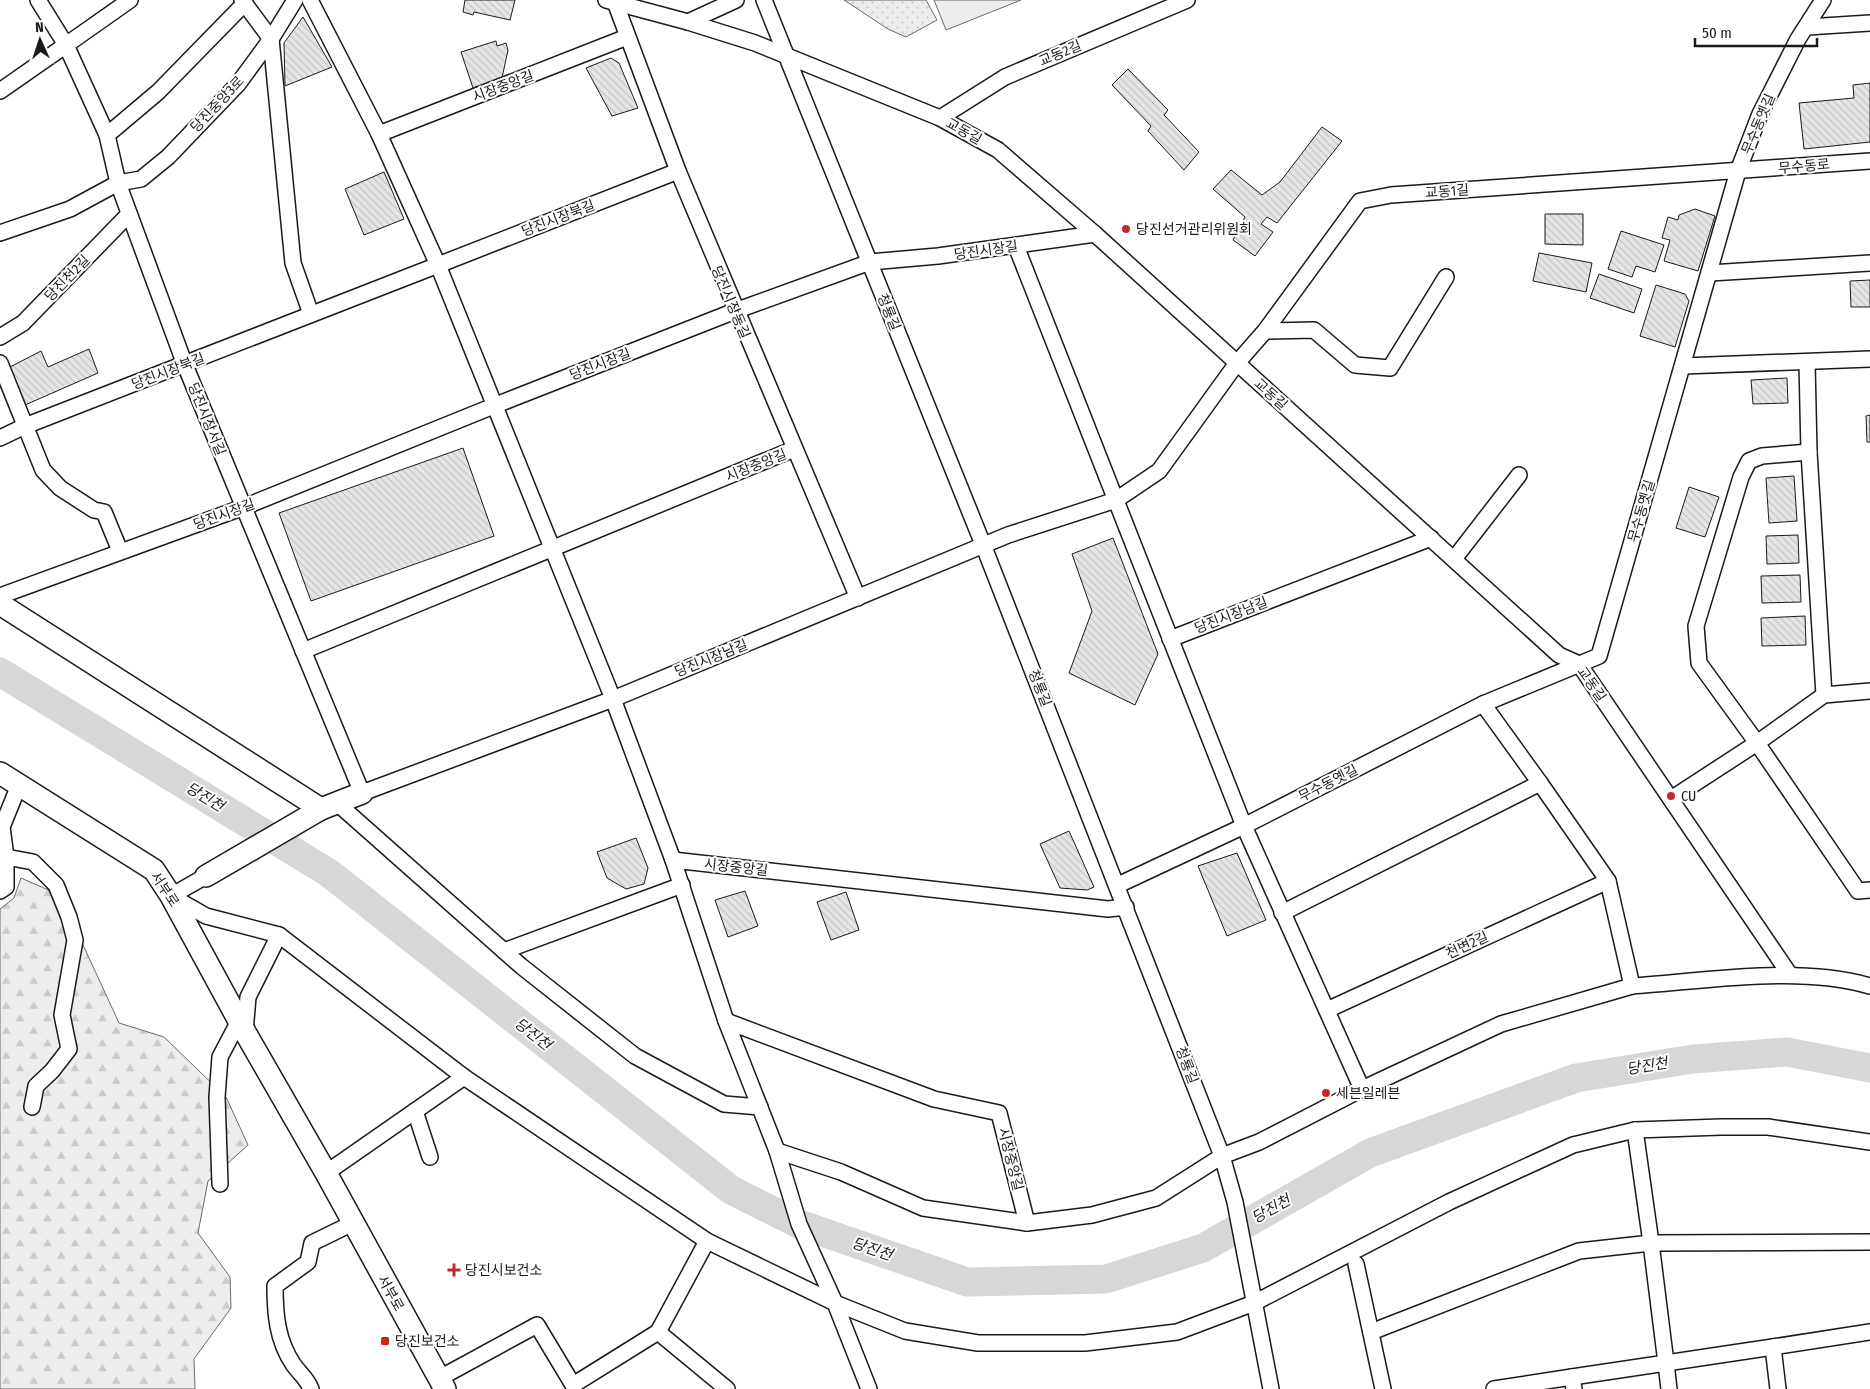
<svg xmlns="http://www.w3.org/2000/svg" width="1870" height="1389" font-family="'Fira Sans Condensed','Noto Sans KR',sans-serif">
  <defs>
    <pattern id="grass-dots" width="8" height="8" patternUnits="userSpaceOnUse" patternTransform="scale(1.25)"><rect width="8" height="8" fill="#ededed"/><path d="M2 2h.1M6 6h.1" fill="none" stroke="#cbcbcb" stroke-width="1.8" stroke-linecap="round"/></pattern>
    <pattern id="forest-firs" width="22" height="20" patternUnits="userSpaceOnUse" patternTransform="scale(1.25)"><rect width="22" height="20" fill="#ededed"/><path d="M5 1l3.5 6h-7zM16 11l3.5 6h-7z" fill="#cbcbcb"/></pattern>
    <pattern id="building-back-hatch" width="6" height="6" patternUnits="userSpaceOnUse" patternTransform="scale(1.25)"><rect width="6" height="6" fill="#e6e6e6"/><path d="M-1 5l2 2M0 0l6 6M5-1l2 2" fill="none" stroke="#c5c5c5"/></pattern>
  </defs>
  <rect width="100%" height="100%" fill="#fff"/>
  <path fill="url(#grass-dots)" stroke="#6a6a6a" d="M 844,0 L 926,0 L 937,20 L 906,37 L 888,29 Z"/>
  <path fill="url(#forest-firs)" stroke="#6a6a6a" d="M 21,878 L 60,895 L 119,1023 L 164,1037 L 226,1097 L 248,1145 L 208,1181 L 198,1233 L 230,1277 L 231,1308 L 194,1359 L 195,1389 L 0,1389 L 0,909 L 14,898 Z"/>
  <path fill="#ededed" stroke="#6a6a6a" d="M 934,0 L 1021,0 L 946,30 Z"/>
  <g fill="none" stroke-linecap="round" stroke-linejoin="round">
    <path stroke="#d7d7d7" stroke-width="29" d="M 0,672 L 329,873 L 731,1190 L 799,1224 L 967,1282 L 1106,1279 L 1203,1248 L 1370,1153 L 1576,1078 L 1693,1059 L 1787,1052 L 1870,1068"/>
  </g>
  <g fill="url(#building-back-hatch)" stroke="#1a1a1a">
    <path d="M 465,0 L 515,0 L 510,20 L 474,12 L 473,15 L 463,12 Z"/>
    <path d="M 303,17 L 332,67 L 285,86 L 284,43 Z"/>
    <path d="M 496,41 L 497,46 L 506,43 L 508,50 L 502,78 L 473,88 L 461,52 Z"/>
    <path d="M 611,58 L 619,63 L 638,108 L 612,116 L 586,68 Z"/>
    <path d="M 1128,69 L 1168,110 L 1164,115 L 1199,152 L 1184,170 L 1148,131 L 1151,126 L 1112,85 Z"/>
    <path d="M 1870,83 L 1870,142 L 1804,149 L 1799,103 L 1854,98 L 1853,85 Z"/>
    <path d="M 1322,127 L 1342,141 L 1277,223 L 1267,217 L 1261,224 L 1273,232 L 1255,256 L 1233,240 L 1245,217 L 1213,189 L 1231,170 L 1262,195 L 1280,182 Z"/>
    <path d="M 384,172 L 404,219 L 364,235 L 345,189 Z"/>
    <path d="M 1695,209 L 1715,216 L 1698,271 L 1664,261 L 1670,240 L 1662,238 L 1668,217 L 1678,220 L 1679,215 Z"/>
    <path d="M 1545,214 L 1583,214 L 1583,245 L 1545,244 Z"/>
    <path d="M 1621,231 L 1664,245 L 1655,272 L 1636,266 L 1632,277 L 1608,269 Z"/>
    <path d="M 1539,253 L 1592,263 L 1586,292 L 1533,281 Z"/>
    <path d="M 1599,274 L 1642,289 L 1634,313 L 1590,298 Z"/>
    <path d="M 1870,280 L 1870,307 L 1851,307 L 1850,281 Z"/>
    <path d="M 1656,285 L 1685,294 L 1689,301 L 1675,347 L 1640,336 Z"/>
    <path d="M 89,349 L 98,373 L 25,405 L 10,367 L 41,351 L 48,367 Z"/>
    <path d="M 1787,378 L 1788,403 L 1753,404 L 1751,380 Z"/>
    <path d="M 1870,415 L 1870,442 L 1867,442 L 1866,416 Z"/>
    <path d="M 463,448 L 494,536 L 311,601 L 279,513 Z"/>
    <path d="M 1794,476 L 1797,521 L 1769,523 L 1766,478 Z"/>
    <path d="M 1689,487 L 1719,497 L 1705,537 L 1676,528 Z"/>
    <path d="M 1798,535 L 1799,563 L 1767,564 L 1766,536 Z"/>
    <path d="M 1113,538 L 1158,654 L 1135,705 L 1069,673 L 1092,611 L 1072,554 Z"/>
    <path d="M 1800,575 L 1801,602 L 1762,603 L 1761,576 Z"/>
    <path d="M 1805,616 L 1806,645 L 1762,646 L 1761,618 Z"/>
    <path d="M 1069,831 L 1094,887 L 1087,890 L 1060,888 L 1040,844 Z"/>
    <path d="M 636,838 L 648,868 L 644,884 L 626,889 L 607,878 L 597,852 Z"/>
    <path d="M 1237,853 L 1266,920 L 1227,936 L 1198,866 Z"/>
    <path d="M 745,891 L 758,926 L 728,937 L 715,900 Z"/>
    <path d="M 846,892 L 859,930 L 831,940 L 817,902 Z"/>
  </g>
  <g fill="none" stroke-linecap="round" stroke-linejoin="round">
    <defs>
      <g id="street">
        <path d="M 38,0 L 66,45 L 130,0"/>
        <path d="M 242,0 L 271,39"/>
        <path d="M 606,0 L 688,22 L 755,43 L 940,118 L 998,150 L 1095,234 L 1559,655 L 1579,664 L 1790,975"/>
        <path d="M 764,0 L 984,547 L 1222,1156 L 1235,1202 L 1271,1389"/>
        <path d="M 615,2 L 678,171 L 858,598"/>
        <path d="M 245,3 L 158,92 L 107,135 L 118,183 L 141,179 L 168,157 L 238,84 L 271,39 L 295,0"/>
        <path d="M 688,22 L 736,0"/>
        <path d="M 1807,27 L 1870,23"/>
        <path d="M 271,39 L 293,263 L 311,314"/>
        <path d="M 0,91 L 66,45 L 107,135"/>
        <path d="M 940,118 L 1005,77 L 1187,0"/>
        <path d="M 379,134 L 627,37"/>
        <path d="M 0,233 L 70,209 L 118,183 L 185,365 L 362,793 L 613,699 L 1008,535 L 1116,500 L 1159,471 L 1237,363 L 1265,331 L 1360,201 L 1391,195 L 1870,161"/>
        <path d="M 1016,246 L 1244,826 L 1362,1089"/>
        <path d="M 1710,273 L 1870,263"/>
        <path d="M 1265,331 L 1314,330 L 1355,365 L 1390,368 L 1446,277"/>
        <path d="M 0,337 L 23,323 L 129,214"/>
        <path d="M 0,363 L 43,470 L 60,488 L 94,510 L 104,512 L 120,551"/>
        <path d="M 1807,363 L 1809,452 L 1824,695"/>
        <path d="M 1683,366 L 1870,359"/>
        <path d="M 0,438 L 25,426 L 438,265 L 379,134 L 310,0"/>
        <path d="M 1454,559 L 1519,475"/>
        <path d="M 0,596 L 244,507 L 496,405 L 735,311 L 870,262 L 938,256 L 1095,234"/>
        <path d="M 1170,639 L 1431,538"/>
        <path d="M 303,651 L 794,449"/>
        <path d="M 1870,691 L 1824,695 L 1757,743 L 1858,891 L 1870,890"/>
        <path d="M 1671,799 L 1757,743 L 1699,663 L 1696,626 L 1741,477 L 1749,461 L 1762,456 L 1809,452"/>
        <path d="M 337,803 L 521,966 L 635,1056 L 724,1104 L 760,1107"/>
        <path d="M 6,857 L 33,862 L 56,885 L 69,917 L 75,940 L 62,1015 L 69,1049 L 52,1071 L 36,1086 L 32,1107"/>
        <path d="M 673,860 L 613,699 L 438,265 L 678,171"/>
        <path d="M 1118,885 L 1244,826 L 1483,704 L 1599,656 L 1738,171 L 1760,114 L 1798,39 L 1823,0"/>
        <path d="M 0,891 L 6,887 L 6,857 L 2,827 L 19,785"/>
        <path d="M 171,896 L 206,916 L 279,935 L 248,997 L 245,1032"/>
        <path d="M 171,896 L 206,876"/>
        <path d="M 1282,913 L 1540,783 L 1483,704"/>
        <path d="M 279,935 L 464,1077"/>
        <path d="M 504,951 L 682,885"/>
        <path d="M 1632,986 C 1706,981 1799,965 1870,986"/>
        <path d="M 1327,1010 L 1608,881 L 1540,783"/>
        <path d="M 726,1021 L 673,860 L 1108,909 L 1126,907"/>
        <path d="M 415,1111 L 430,1157"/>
        <path d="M 777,1151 L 841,1172 L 923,1208 L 1027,1223 L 1092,1215 L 1156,1198 L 1222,1156 L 1259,1142 L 1362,1089 L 1501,1024 L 1632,986 L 1608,881"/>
        <path d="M 326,1173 L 464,1077 L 707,1241 L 658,1332 L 573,1385 L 537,1325 L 438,1379"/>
        <path d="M 220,1184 L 217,1097 L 220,1057 L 239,1021"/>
        <path d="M 1027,1223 L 999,1113 L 934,1099 L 726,1021 L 777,1151 L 799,1224 L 835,1303 L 905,1331 L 978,1343 L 1085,1343 L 1177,1332 L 1254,1303 L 1449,1202 L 1573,1145 L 1635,1130 L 1721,1127 L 1768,1127 L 1870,1142"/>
        <path d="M 707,1241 L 835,1303 L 869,1389"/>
        <path d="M 1356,1264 L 1383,1389"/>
        <path d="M 658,1332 L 727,1389"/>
        <path d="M 1371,1332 L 1579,1251 L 1651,1243 L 1635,1130"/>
        <path d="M 311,1389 C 307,1378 299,1373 293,1364 C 277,1340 275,1314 275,1286 L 308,1262 L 312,1243 L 353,1223"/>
        <path d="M 1494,1389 L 1572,1377"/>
        <path d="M 1574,1389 L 1572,1377 L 1666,1363 L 1651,1243 L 1870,1242"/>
        <path d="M 1669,1389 L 1666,1363 L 1773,1347"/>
        <path d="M 1778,1389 L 1773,1347 L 1870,1332"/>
      </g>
      <g id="secondary">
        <path d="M 0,604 L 321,809"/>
        <path d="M 0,773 L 154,870 L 171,896 L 245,1032 L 326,1173 L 445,1389"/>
        <path d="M 206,876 L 321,809 L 362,793"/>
      </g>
    </defs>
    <use href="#street" stroke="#1a1a1a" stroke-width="18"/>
    <use href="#secondary" stroke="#1a1a1a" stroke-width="24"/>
    <use href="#street" stroke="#fff" stroke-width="15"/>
    <use href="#secondary" stroke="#fff" stroke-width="21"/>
  </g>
  <g fill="#c62828" stroke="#fff" stroke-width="2">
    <circle cx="1126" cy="229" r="5"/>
    <circle cx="1671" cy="796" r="5"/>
    <circle cx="1326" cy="1093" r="5"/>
    <path d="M451.5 1262.5h5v5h5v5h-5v5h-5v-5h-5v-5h5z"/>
    <rect x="380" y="1336" width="10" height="10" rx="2.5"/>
  </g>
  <g text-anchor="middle" stroke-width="4" stroke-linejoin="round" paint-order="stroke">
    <g font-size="14" fill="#1a1a1a" stroke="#fff">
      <text transform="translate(1060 53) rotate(-23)" y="5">교동2길</text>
      <text transform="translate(503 86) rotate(-21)" y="5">시장중앙길</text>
      <text transform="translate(217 104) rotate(-47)" y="5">당진중앙3로</text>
      <text transform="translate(1758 124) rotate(-67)" y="5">무수동옛길</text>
      <text transform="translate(964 131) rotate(29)" y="5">교동길</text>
      <text transform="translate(1804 166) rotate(-5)" y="5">무수동로</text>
      <text transform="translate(1447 191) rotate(-4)" y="5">교동1길</text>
      <text transform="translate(558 218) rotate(-21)" y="5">당진시장북길</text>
      <text transform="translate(986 250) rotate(-8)" y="5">당진시장길</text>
      <text transform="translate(67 278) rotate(-46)" y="5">당진천2길</text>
      <text transform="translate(731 302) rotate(67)" y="5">당진시장동길</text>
      <text transform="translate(889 312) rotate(68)" y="5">청룡길</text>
      <text transform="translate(600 364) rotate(-21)" y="5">당진시장길</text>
      <text transform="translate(168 371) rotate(-21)" y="5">당진시장북길</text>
      <text transform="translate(1271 394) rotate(42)" y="5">교동길</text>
      <text transform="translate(207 419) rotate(68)" y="5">당진시장서길</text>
      <text transform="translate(756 465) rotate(-22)" y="5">시장중앙길</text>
      <text transform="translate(1641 511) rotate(-74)" y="5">무수동옛길</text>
      <text transform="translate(224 514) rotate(-20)" y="5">당진시장길</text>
      <text transform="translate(1231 615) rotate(-21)" y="5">당진시장남길</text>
      <text transform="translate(711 658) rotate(-22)" y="5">당진시장남길</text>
      <text transform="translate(1592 684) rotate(55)" y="5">교동길</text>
      <text transform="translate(1040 688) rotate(68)" y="5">청룡길</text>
      <text transform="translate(1328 783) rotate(-27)" y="5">무수동옛길</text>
      <text transform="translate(736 867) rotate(6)" y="5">시장중앙길</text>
      <text transform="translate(165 889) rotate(56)" y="5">서부로</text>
      <text transform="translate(1467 945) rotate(-25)" y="5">천변2길</text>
      <text transform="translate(1187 1065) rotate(69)" y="5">청룡길</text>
      <text transform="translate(1011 1159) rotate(76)" y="5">시장중앙길</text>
      <text transform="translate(391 1293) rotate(61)" y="5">서부로</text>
    </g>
    <g font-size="14" fill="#1a1a1a" stroke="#fff" text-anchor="start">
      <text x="1136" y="234">당진선거관리위원회</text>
      <text x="1681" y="801">CU</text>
      <text x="1336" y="1098">세븐일레븐</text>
      <text x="465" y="1275">당진시보건소</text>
      <text x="395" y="1346">당진보건소</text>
    </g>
    <g font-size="15" font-style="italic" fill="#1a1a1a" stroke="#fff">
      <text transform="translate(205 797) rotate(31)" y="5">당진천</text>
      <text transform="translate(533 1034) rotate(38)" y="5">당진천</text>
      <text transform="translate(1647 1066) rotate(-9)" y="5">당진천</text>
      <text transform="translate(1271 1209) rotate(-29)" y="5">당진천</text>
      <text transform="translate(872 1249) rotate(19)" y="5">당진천</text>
    </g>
  </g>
  <g transform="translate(40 40) rotate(357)" stroke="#ffffff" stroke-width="4" paint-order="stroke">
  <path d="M0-4L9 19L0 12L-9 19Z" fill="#1a1a1a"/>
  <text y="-8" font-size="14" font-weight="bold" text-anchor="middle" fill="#1a1a1a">N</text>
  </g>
  <path d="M1695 38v8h122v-8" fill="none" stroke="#1a1a1a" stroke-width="2.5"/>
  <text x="1702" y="38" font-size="15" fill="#1a1a1a" stroke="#ffffff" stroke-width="4" paint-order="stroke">50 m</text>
</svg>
